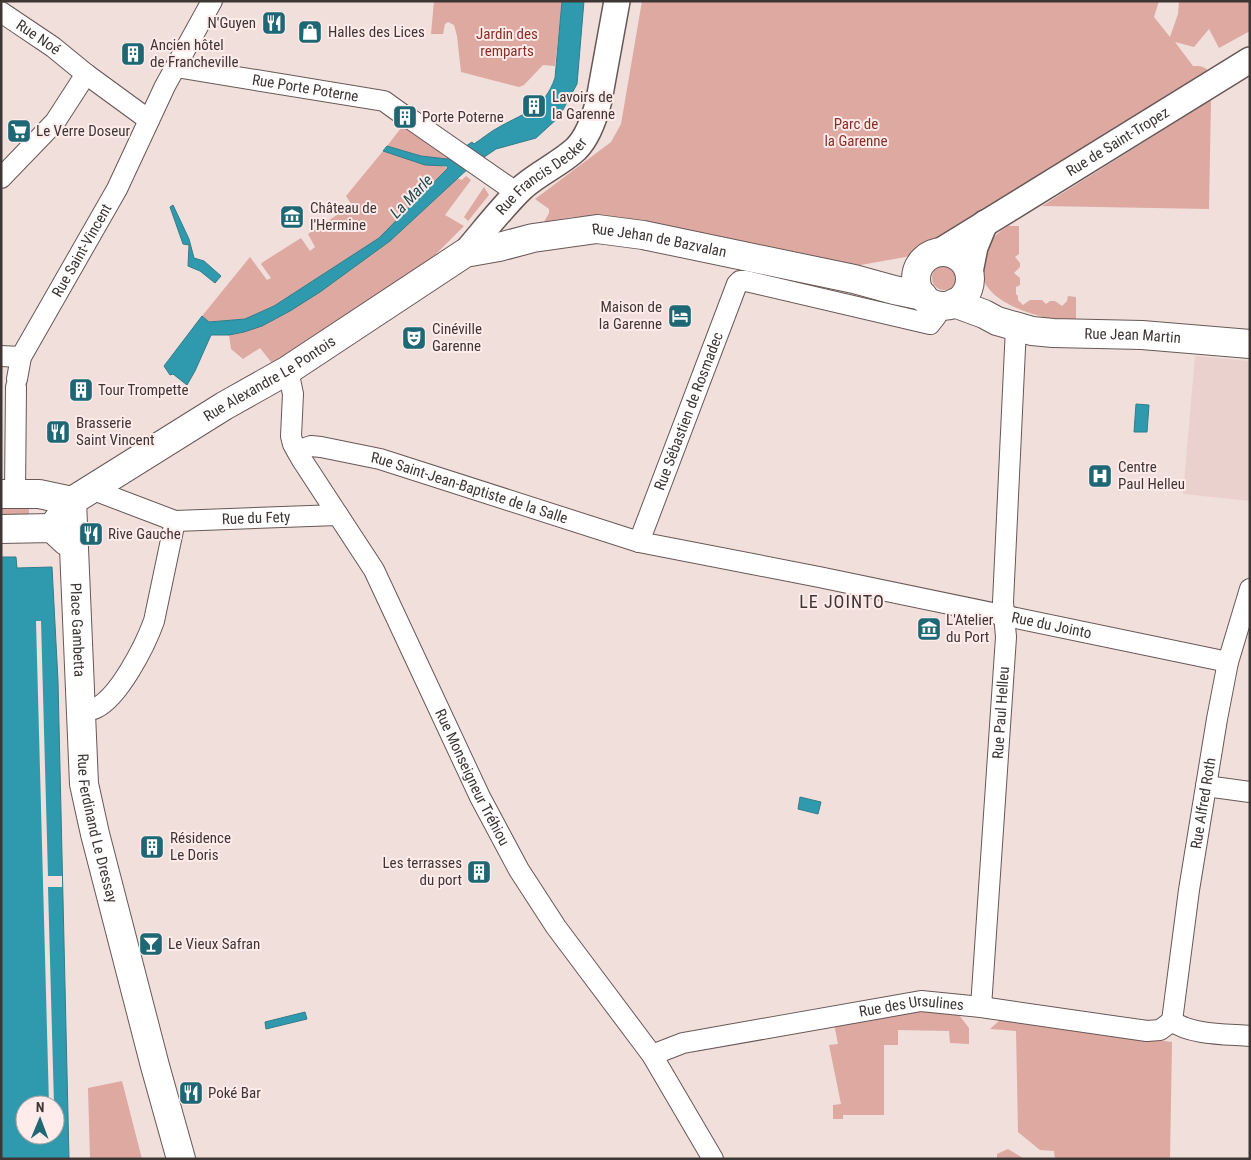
<svg xmlns="http://www.w3.org/2000/svg" width="1251" height="1160" font-family="'Roboto Condensed',sans-serif">
  <rect width="100%" height="100%" fill="#f1dfdc"/>
  <path fill="#ebd1cd" d="M 1195,356 L 1250,361 L 1250,501 L 1183,494 Z"/>
  <g fill="#dda9a1">
    <path d="M 434,1 L 562,1 L 555,66 L 543,65 L 524,85 L 519,87 L 461,72 L 457,36 L 454,25 L 448,22 L 445,24 L 443,34 L 431,34 Z"/>
    <path d="M 642,1 L 1159,1 L 1154,17 L 1170,37 L 1178,14 L 1179,1 L 1250,1 L 1250,31 L 1219,48 L 1209,29 L 1194,47 L 1175,42 L 1193,66 C 1200,66 1205,66 1209,72 L 928,253 L 855,266 L 596,216 L 572,217 L 544,222 L 549,213 L 549,209 L 535,199 L 611,142 L 621,124 Z"/>
    <path d="M 1211,100 L 1209,209 L 1042,206 Z"/>
    <path d="M 405,123 L 451,155 L 447,159 L 421,156 L 387,146 Z"/>
    <path d="M 383,151 L 449,168 L 379,238 L 274,306 L 245,319 L 209,322 L 202,316 L 250,257 L 267,280 L 271,278 L 261,264 L 263,262 L 301,238 L 310,251 L 315,247 L 308,234 L 352,205 L 346,196 Z"/>
    <path d="M 466,176 L 471,180 L 445,215 L 464,226 L 423,267 L 272,363 L 260,348 L 243,359 L 231,349 L 229,335 L 244,332 L 283,315 L 332,282 L 390,241 L 456,178 L 462,180 Z"/>
    <path d="M 484,187 L 489,195 L 468,221 L 464,217 Z"/>
    <path d="M 1008,226 L 1019,226 L 1019,254 L 1015,257 L 1020,263 L 1020,267 L 1014,273 L 1020,278 L 1020,285 L 1016,287 L 1016,294 L 1018,296 L 1018,300 L 1023,305 L 1030,300 L 1042,300 L 1046,304 L 1050,301 L 1055,301 L 1062,306 L 1067,301 L 1068,296 L 1076,297 L 1076,322 C 1045,321 964,301 985,255 C 992,239 993,236 1008,226 Z"/>
    <circle cx="944" cy="278" r="12"/>
    <path d="M 29,503 L 29,519 L 1,520 L 1,505 Z"/>
    <path d="M 927,1010 L 959,1015 L 969,1028 L 969,1044 L 950,1043 L 949,1031 L 898,1030 L 898,1045 L 884,1045 L 884,1115 L 843,1115 L 843,1119 L 833,1119 L 833,1105 L 841,1104 L 829,1045 L 838,1044 L 834,1024 Z"/>
    <path d="M 1000,1020 L 1172,1042 L 1170,1159 L 1055,1159 L 1054,1151 L 1040,1150 L 1018,1132 L 1016,1031 L 990,1029 Z"/>
    <path d="M 122,1081 L 142,1159 L 90,1159 L 88,1088 Z"/>
    <path d="M 1008,1149 L 1023,1158 L 1023,1159 L 997,1159 L 997,1154 Z"/>
  </g>
  <g fill="#2f9aad" stroke="#337c89" fill-rule="evenodd">
    <path d="M 562,1 L 584,1 L 577,84 L 559,117 L 536,138 L 496,149 L 471,166 L 390,241 L 320,292 L 290,311 L 262,326 L 244,332 L 229,335 L 211,335 L 195,371 L 187,385 L 173,374 L 170,375 L 164,366 L 202,316 L 209,322 L 245,319 L 274,306 L 379,238 L 448,168 L 447,166 L 425,165 L 383,151 L 387,146 L 421,156 L 447,159 L 472,142 L 474,144 C 483,138 491,131 501,126 C 526,112 544,109 555,78 Z"/>
    <path d="M 173,205 L 189,239 L 194,258 L 204,261 L 221,276 L 215,283 L 200,271 L 188,266 L 189,245 L 183,244 L 170,207 Z"/>
    <path d="M 1136,404 L 1149,405 L 1147,432 L 1134,432 Z"/>
    <path d="M 1,557 L 16,557 L 17,568 L 52,567 L 58,681 L 69,1159 L 1,1159 ZM 25,1105 L 55,1105 L 55,1135 L 25,1135 Z"/>
    <path d="M 800,797 L 821,802 L 818,814 L 798,809 Z"/>
    <path d="M 305,1012 L 307,1019 L 266,1029 L 265,1022 Z"/>
  </g>
  <path fill="#f1dfdc" d="M 36,621 L 41,621 L 48,876 L 62,876 L 62,887 L 48,887 L 54,1105 L 49,1105 Z"/>
  <g fill="none" stroke-linecap="round" stroke-linejoin="round">
    <defs>
      <g id="minor">
        <path id="s1" d="M 1,12 L 53,47 L 86,74 L 149,120"/>
        <path id="s2" d="M 176,67 L 384,101 L 402,114"/>
        <path d="M 409,118 L 517,193"/>
        <path d="M 1,178 L 55,122 L 86,74"/>
        <path d="M 1,356 L 21,357"/>
        <path id="s3" d="M 288,370 L 293,394 L 291,436 L 293,444 L 302,460 L 374,570 L 480,797 L 519,870 L 556,927 L 652,1055 L 713,1159"/>
        <path id="s4" d="M 17,379 L 21,357 L 117,189 L 165,86 L 212,1"/>
        <path id="s5" d="M 297,451 L 311,446 L 321,447 L 380,459 L 639,542 L 819,577 L 1228,662"/>
        <path id="s6" d="M 91,489 L 175,521 L 338,515"/>
        <path d="M 15,494 L 16,387"/>
        <path id="s7" d="M 639,542 L 737,284 L 740,281 L 746,281 L 930,324 L 937,315 L 937,305"/>
        <path d="M 80,711 C 85,710 91,711 96,708 C 119,697 145,646 154,621 L 175,521"/>
        <path d="M 1206,786 L 1250,792"/>
        <path id="s8" d="M 981,1007 L 1006,637 L 1003,602 L 1016,327"/>
        <path id="s9" d="M 1172,1021 L 1189,890 L 1217,719 L 1228,662 L 1250,589"/>
        <path d="M 1172,1021 C 1190,1035 1228,1034 1250,1036"/>
        <path id="s10" d="M 652,1055 L 683,1043 L 921,1001 L 981,1007 L 1147,1031 L 1160,1030 L 1172,1021"/>
      </g>
      <g id="tertiary">
        <path id="s11" d="M 939,252 L 1250,60"/>
        <path id="s12" d="M 465,253 C 484,231 502,207 523,187 C 539,173 561,163 576,149 C 588,137 595,116 599,100 L 617,1"/>
        <path d="M 970,272 L 975,247 L 985,223"/>
      </g>
      <g id="secondary">
        <circle cx="943" cy="279" r="27"/>
        <path id="s13" d="M 954,303 L 984,314 L 997,321 L 1032,331 L 1053,333 L 1142,335 L 1250,344"/>
        <path d="M 1,494 L 39,494 L 72,501"/>
        <path id="s14" d="M 72,501 L 84,784 L 95,834 L 155,1066 L 181,1159"/>
        <path id="s15" d="M 52,528 L 72,501 L 224,406 L 288,370 L 465,253 L 499,247 L 533,238 L 597,229 L 643,235 L 854,279 L 894,290 L 923,296"/>
        <path d="M 1,529 L 52,528 L 66,541"/>
      </g>
    </defs>
    <use href="#minor" stroke="#675856" stroke-width="22"/>
    <use href="#tertiary" stroke="#675856" stroke-width="28"/>
    <use href="#secondary" stroke="#675856" stroke-width="30"/>
    <use href="#minor" stroke="#fff" stroke-width="20"/>
    <use href="#tertiary" stroke="#fff" stroke-width="25"/>
    <use href="#secondary" stroke="#fff" stroke-width="28"/>
  </g>
  <defs>
    <symbol id="restaurant-square" viewBox="-11 -11 22 22"><rect x="-9" y="-9" width="18" height="18" rx="4" fill="#1e6774" stroke="#ffecea"/><path d="M-5-6h1v4h1v-4h1v4h1v-4h1v5L-1.5 .5V6h-2V.5L-5-1ZM5-6V6H3V1.5H1.5Q1.5-4 5-6Z" fill="#fff"/></symbol>
    <symbol id="shop-square" viewBox="-11 -11 22 22"><rect x="-9" y="-9" width="18" height="18" rx="4" fill="#1e6774" stroke="#ffecea"/><path d="M-5-2.5h2.3a2.7 3.5 0 0 1 5.4 0H5L5.5 6h-11ZM-1.5-2.5h3a1.5 2.3 0 0 0-3 0Z" fill="#fff"/></symbol>
    <symbol id="building-square" viewBox="-11 -11 22 22"><rect x="-9" y="-9" width="18" height="18" rx="4" fill="#1e6774" stroke="#ffecea"/><path d="M-4-6H4V6H1V3H-1V6H-4ZM-2.5-4.3h1.7v1.8h-1.7ZM.8-4.3h1.7v1.8H.8ZM-2.5-1h1.7V.8h-1.7ZM.8-1h1.7V.8H.8Z" fill="#fff"/></symbol>
    <symbol id="supermarket-square" viewBox="-11 -11 22 22"><rect x="-9" y="-9" width="18" height="18" rx="4" fill="#1e6774" stroke="#ffecea"/><path d="M-6-5.5h2.5l.6 2H6L4.5 2H-2.5L-4.4-4H-6ZM-1.5 3.2a1.3 1.3 0 1 0 .1 0ZM3 3.2a1.3 1.3 0 1 0 .1 0Z" fill="#fff"/></symbol>
    <symbol id="museum-square" viewBox="-11 -11 22 22"><rect x="-9" y="-9" width="18" height="18" rx="4" fill="#1e6774" stroke="#ffecea"/><path d="M0-6L6-3V-2H-6V-3ZM-5-1h2V3h-2ZM-1-1h2V3h-2ZM3-1h2V3H3ZM-6 4H6V6H-6Z" fill="#fff"/></symbol>
    <symbol id="hotel-square" viewBox="-11 -11 22 22"><rect x="-9" y="-9" width="18" height="18" rx="4" fill="#1e6774" stroke="#ffecea"/><path d="M-6-4.5h1.5V1H6V5H4.5V3h-9V5H-6ZM-4 0a1.8 1.8 0 1 1 3.6 0ZM.5 0V-2.5h3Q6-2.5 6 0Z" fill="#fff"/></symbol>
    <symbol id="theatre-square" viewBox="-11 -11 22 22"><rect x="-9" y="-9" width="18" height="18" rx="4" fill="#1e6774" stroke="#ffecea"/><path d="M-5-5.5Q0-4 5-5.5V0Q5 5 0 6Q-5 5-5 0ZM-3.3-2.5H-1v1.5H-3.3ZM1-2.5H3.3v1.5H1ZM-2.8 1Q0 5.5 2.8 1Z" fill="#fff"/></symbol>
    <symbol id="hospital-square" viewBox="-11 -11 22 22"><rect x="-9" y="-9" width="18" height="18" rx="4" fill="#1e6774" stroke="#ffecea"/><path d="M-5-5h3v3.5h4V-5h3V5h-3V1.5h-4V5h-3Z" fill="#fff"/></symbol>
    <symbol id="bar-square" viewBox="-11 -11 22 22"><rect x="-9" y="-9" width="18" height="18" rx="4" fill="#1e6774" stroke="#ffecea"/><path d="M-6-5H6L.8 .8V4.5H3.5V6h-7V4.5H-.8V.8Z" fill="#fff"/></symbol>
  </defs>
  <g fill-rule="evenodd">
    <use href="#restaurant-square" x="260" y="9" width="28" height="28"/>
    <use href="#shop-square" x="296" y="18" width="28" height="28"/>
    <use href="#building-square" x="119" y="40" width="28" height="28"/>
    <use href="#building-square" x="520" y="92" width="28" height="28"/>
    <use href="#building-square" x="391" y="103" width="28" height="28"/>
    <use href="#supermarket-square" x="5" y="117" width="28" height="28"/>
    <use href="#museum-square" x="278" y="203" width="28" height="28"/>
    <use href="#hotel-square" x="666" y="302" width="28" height="28"/>
    <use href="#theatre-square" x="400" y="324" width="28" height="28"/>
    <use href="#building-square" x="67" y="376" width="28" height="28"/>
    <use href="#restaurant-square" x="44" y="418" width="28" height="28"/>
    <use href="#hospital-square" x="1086" y="462" width="28" height="28"/>
    <use href="#restaurant-square" x="77" y="520" width="28" height="28"/>
    <use href="#museum-square" x="915" y="615" width="28" height="28"/>
    <use href="#building-square" x="138" y="833" width="28" height="28"/>
    <use href="#building-square" x="465" y="858" width="28" height="28"/>
    <use href="#bar-square" x="137" y="930" width="28" height="28"/>
    <use href="#restaurant-square" x="177" y="1079" width="28" height="28"/>
  </g>
  <g text-anchor="middle" stroke-width="4" stroke-linejoin="round" paint-order="stroke">
    <g font-size="15" fill="#3d3635" stroke="#ffecea" text-anchor="start">
      <text x="256" y="28" text-anchor="end">N'Guyen</text>
      <text x="328" y="37">Halles des Lices</text>
      <text x="150" y="50">Ancien hôtel<tspan x="150" dy="17">de Francheville</tspan></text>
      <text x="552" y="102">Lavoirs de<tspan x="552" dy="17">la Garenne</tspan></text>
      <text x="422" y="122">Porte Poterne</text>
      <text x="36" y="136">Le Verre Doseur</text>
      <text x="310" y="213">Château de<tspan x="310" dy="17">l'Hermine</tspan></text>
      <text x="662" y="312" text-anchor="end">Maison de<tspan x="662" dy="17">la Garenne</tspan></text>
      <text x="432" y="334">Cinéville<tspan x="432" dy="17">Garenne</tspan></text>
      <text x="98" y="395">Tour Trompette</text>
      <text x="76" y="428">Brasserie<tspan x="76" dy="17">Saint Vincent</tspan></text>
      <text x="1118" y="472">Centre<tspan x="1118" dy="17">Paul Helleu</tspan></text>
      <text x="108" y="539">Rive Gauche</text>
      <text x="946" y="625">L'Atelier<tspan x="946" dy="17">du Port</tspan></text>
      <text x="170" y="843">Résidence<tspan x="170" dy="17">Le Doris</tspan></text>
      <text x="462" y="868" text-anchor="end">Les terrasses<tspan x="462" dy="17">du port</tspan></text>
      <text x="168" y="949">Le Vieux Safran</text>
      <text x="208" y="1098">Poké Bar</text>
    </g>
    <g font-size="15" fill="#8a2d27" stroke="#ffecea">
      <text x="507" y="39">Jardin des<tspan x="507" dy="17">remparts</tspan></text>
      <text x="856" y="129">Parc de<tspan x="856" dy="17">la Garenne</tspan></text>
    </g>
    <g font-size="15" fill="#3d3635" stroke="#ffecea">
      <text dy="5" stroke="none"><textPath href="#s1" startOffset="45">Rue Noé</textPath></text>
      <text dy="5" stroke="none"><textPath href="#s2" startOffset="131">Rue Porte Poterne</textPath></text>
      <text dy="5" stroke="none"><textPath href="#s11" startOffset="210">Rue de Saint-Tropez</textPath></text>
      <text dy="5" stroke="none"><textPath href="#s12" startOffset="109">Rue Francis Decker</textPath></text>
      <text dy="5" stroke="none"><textPath href="#s15" startOffset="696">Rue Jehan de Bazvalan</textPath></text>
      <text dy="5" stroke="none"><textPath href="#s4" startOffset="145">Rue Saint-Vincent</textPath></text>
      <text dy="5" stroke="none"><textPath href="#s13" startOffset="184">Rue Jean Martin</textPath></text>
      <text dy="5" stroke="none"><textPath href="#s15" startOffset="266">Rue Alexandre Le Pontois</textPath></text>
      <text dy="5" stroke="none"><textPath href="#s7" startOffset="140">Rue Sébastien de Rosmadec</textPath></text>
      <text dy="5" stroke="none"><textPath href="#s5" startOffset="179">Rue Saint-Jean-Baptiste de la Salle</textPath></text>
      <text dy="5" stroke="none"><textPath href="#s6" startOffset="171">Rue du Fety</textPath></text>
      <text dy="5" stroke="none"><textPath href="#s5" startOffset="778">Rue du Jointo</textPath></text>
      <text dy="5" stroke="none"><textPath href="#s14" startOffset="129">Place Gambetta</textPath></text>
      <text dy="5" stroke="none"><textPath href="#s8" startOffset="295">Rue Paul Helleu</textPath></text>
      <text dy="5" stroke="none"><textPath href="#s3" startOffset="454">Rue Monseigneur Tréhiou</textPath></text>
      <text dy="5" stroke="none"><textPath href="#s9" startOffset="220">Rue Alfred Roth</textPath></text>
      <text dy="5" stroke="none"><textPath href="#s14" startOffset="329">Rue Ferdinand Le Dressay</textPath></text>
      <text dy="5" stroke="none"><textPath href="#s10" startOffset="265">Rue des Ursulines</textPath></text>
    </g>
    <g font-size="16" font-style="italic" fill="#1d4b53" stroke="#ffecea">
      <text transform="translate(411 196) rotate(-46)" y="6">La Marle</text>
    </g>
    <g font-size="18" letter-spacing="1" fill="#3d3635" stroke="#ffecea">
      <text x="842" y="608">LE JOINTO</text>
    </g>
  </g>
  <rect width="1251" height="1160" fill="none" stroke="#3d3635" stroke-width="5"/>
  <g transform="translate(40 1120) rotate(1)"><circle r="24" fill="#ffecea" stroke="#b1a3a2"/>
  <path d="M0-4L9 19L0 12L-9 19Z" fill="#1e6774"/>
  <text y="-8" font-size="14" font-weight="bold" text-anchor="middle" fill="#3d3635">N</text>
  </g>
</svg>
